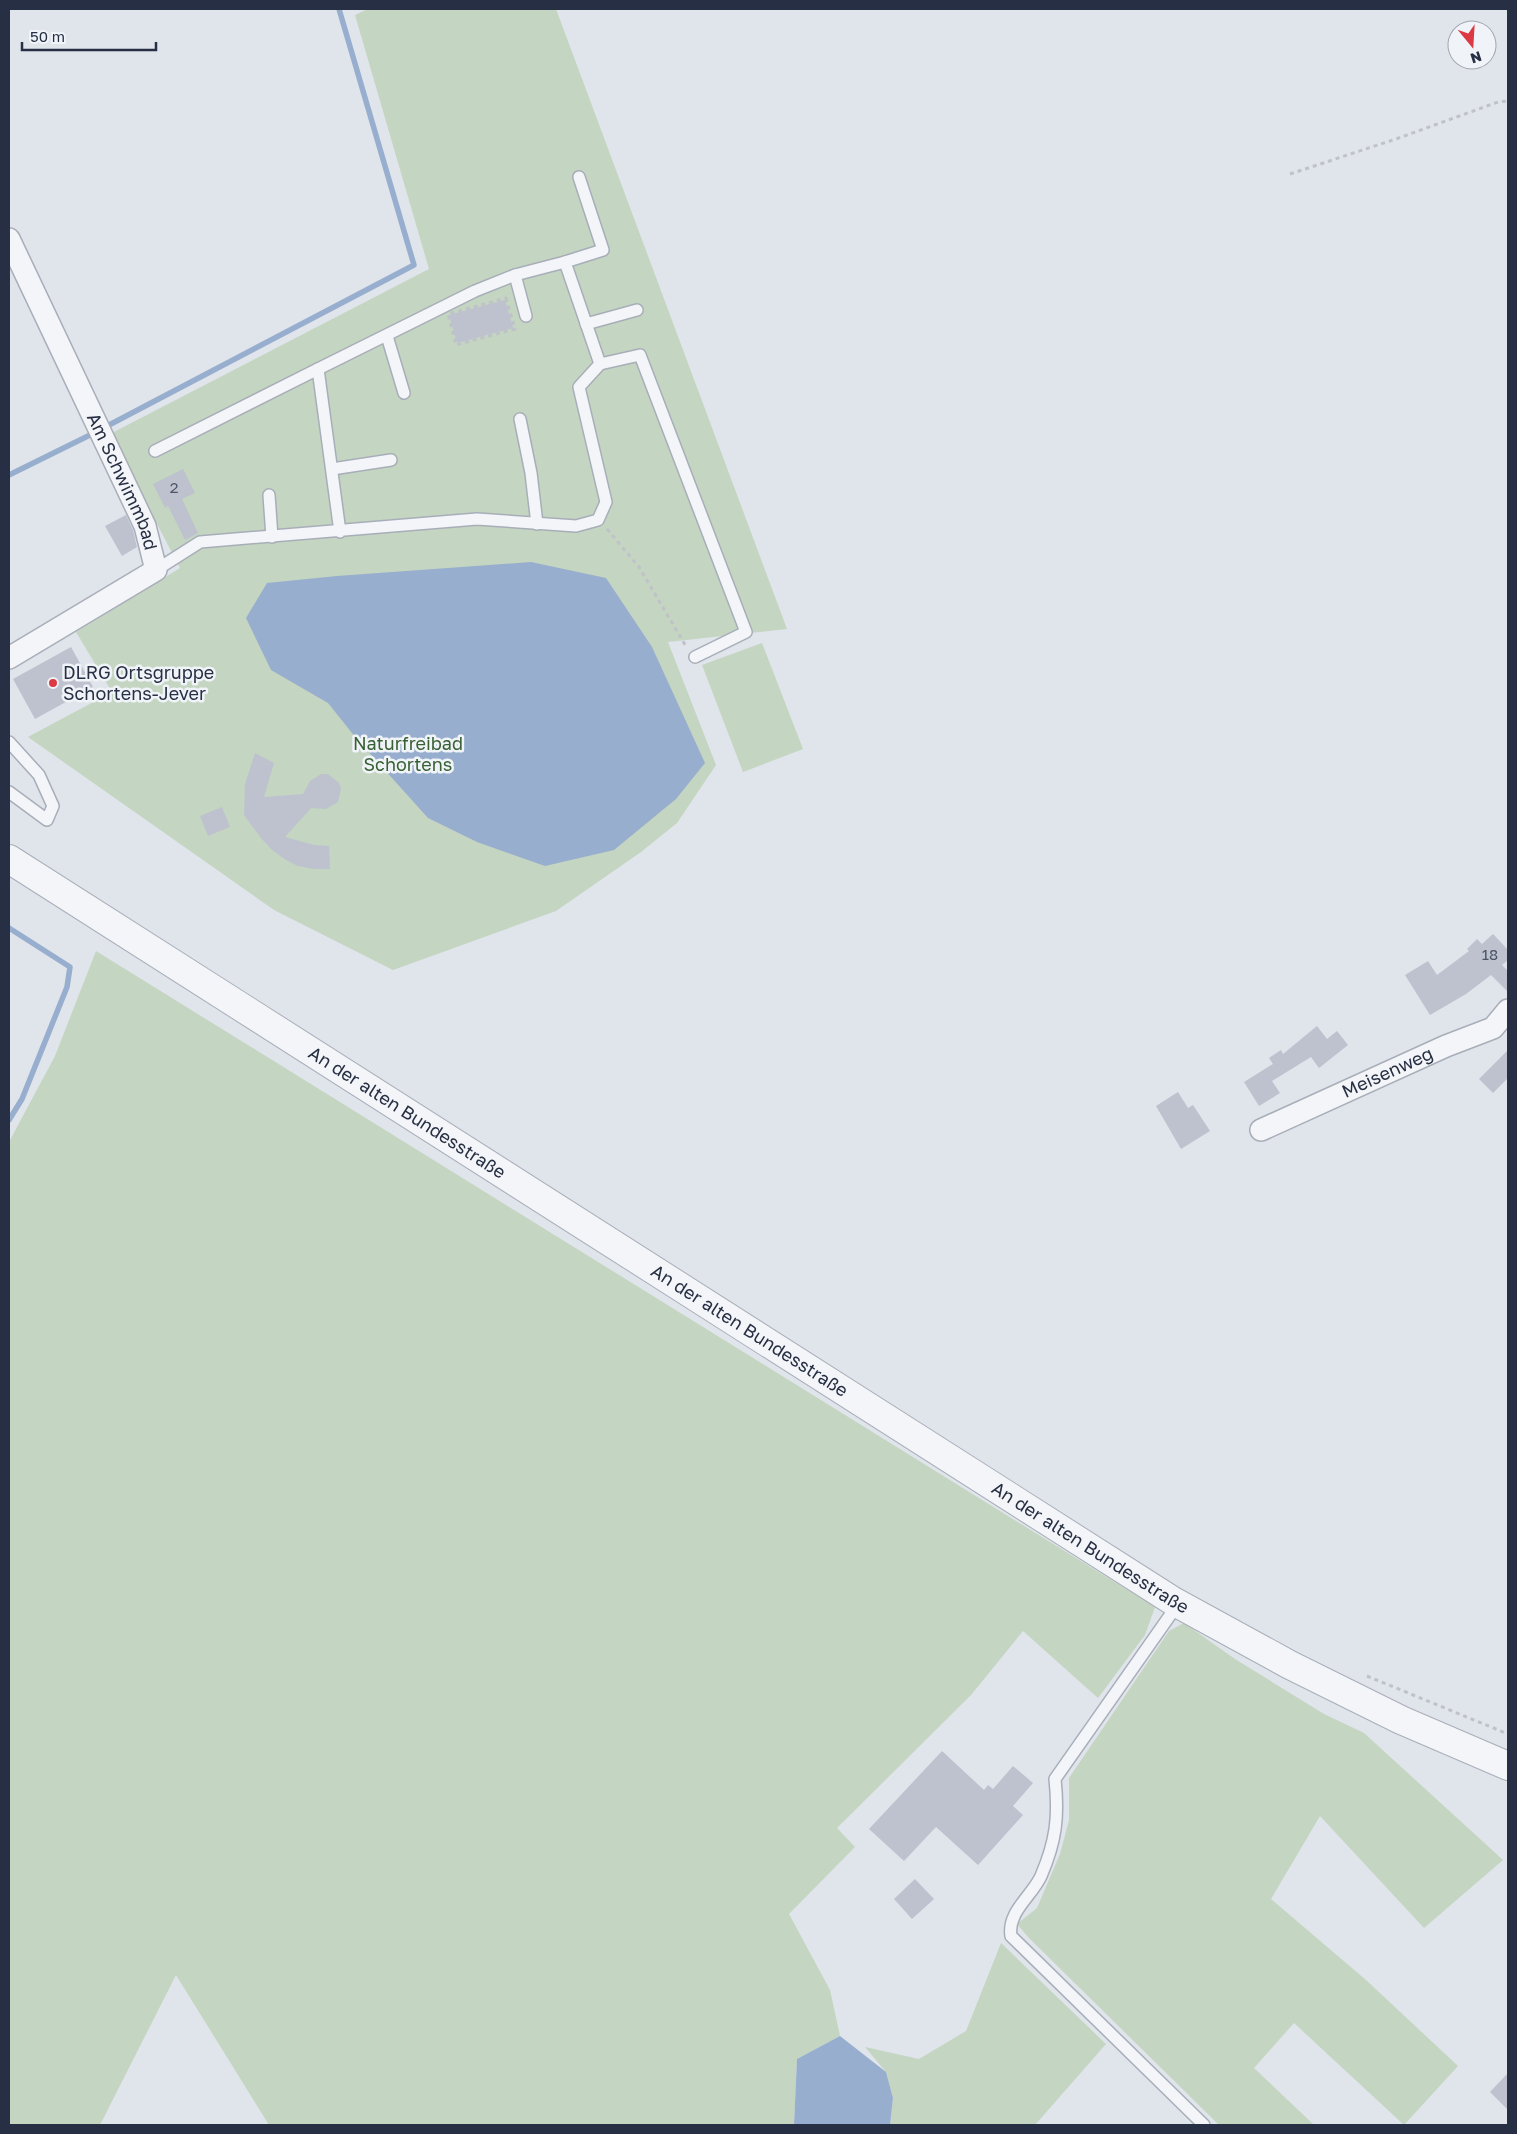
<svg xmlns="http://www.w3.org/2000/svg" width="1517" height="2134" font-family="'Golos Text',sans-serif">
  <rect width="100%" height="100%" fill="#e0e4eb"/>
  <g fill="#c4d5c1">
    <path d="M 368,9 L 556,9 L 787,629 L 668,642 L 716,765 L 677,823 L 641,852 L 556,911 L 393,970 L 274,910 L 28,737 L 112,692 L 76,632 L 180,568 L 110,434 L 429,269 L 355,15 Z"/>
    <path d="M 762,643 L 803,749 L 743,772 L 702,665 Z"/>
    <path d="M 96,951 L 1155,1607 L 1145,1635 L 1098,1698 L 1023,1631 L 971,1695 L 837,1828 L 855,1847 L 789,1914 L 830,1990 L 840,2036 L 797,2059 L 794,2125 L 269,2125 L 176,1975 L 100,2125 L 9,2125 L 9,1142 L 55,1056 Z"/>
    <path d="M 1184,1623 L 1235,1659 L 1324,1714 L 1364,1733 L 1503,1860 L 1424,1928 L 1320,1816 L 1271,1899 L 1366,1980 L 1458,2066 L 1404,2125 L 1294,2023 L 1254,2068 L 1314,2125 L 1219,2125 L 1028,1937 L 1017,1924 L 1037,1908 L 1060,1854 L 1069,1820 L 1069,1778 L 1169,1631 Z"/>
    <path d="M 1001,1943 L 1106,2044 L 1035,2125 L 890,2125 L 893,2098 L 886,2072 L 865,2047 L 919,2059 L 966,2031 Z"/>
  </g>
  <g fill="#98aece">
    <path d="M 531,562 L 606,578 L 652,647 L 705,763 L 676,799 L 614,850 L 545,866 L 477,842 L 428,818 L 356,738 L 328,703 L 271,670 L 246,618 L 267,583 L 337,576 Z"/>
    <path d="M 840,2036 L 886,2072 L 893,2098 L 890,2125 L 794,2125 L 797,2059 Z"/>
  </g>
  <g fill="none" stroke-linecap="round" stroke-linejoin="round">
    <g stroke="#98aece" stroke-width="5.5">
      <path d="M 9,475 L 90,435 L 414,265 L 339,9"/>
      <path d="M 9,928 L 70,967 L 67,987 L 22,1099 L 9,1120"/>
    </g>
  </g>
  <g fill="#bdc2ce">
    <path d="M 505,300 L 513,328 L 457,343 L 449,315 Z"/>
    <path d="M 183,469 L 195,493 L 182,499 L 198,533 L 185,540 L 168,506 L 165,508 L 153,484 Z"/>
    <path d="M 126,515 L 133,530 L 137,547 L 122,556 L 105,526 Z"/>
    <path d="M 71,647 L 93,687 L 35,719 L 13,679 Z"/>
    <path d="M 255,753 L 274,763 L 264,797 L 303,794 L 310,781 L 321,774 L 328,774 L 339,783 L 341,789 L 338,802 L 326,809 L 311,808 L 285,837 L 314,845 L 329,846 L 330,869 L 313,869 L 298,866 L 286,860 L 272,850 L 261,838 L 244,815 L 245,784 Z"/>
    <path d="M 222,807 L 230,827 L 208,836 L 200,816 Z"/>
    <path d="M 1493,934 L 1508,950 L 1508,960 L 1502,965 L 1508,971 L 1508,992 L 1491,975 L 1466,994 L 1430,1015 L 1405,975 L 1428,961 L 1437,975 L 1469,951 L 1467,949 L 1477,939 L 1482,944 Z"/>
    <path d="M 1317,1026 L 1327,1039 L 1337,1031 L 1348,1045 L 1319,1068 L 1311,1057 L 1272,1081 L 1280,1093 L 1259,1106 L 1244,1082 L 1273,1064 L 1269,1058 L 1281,1050 L 1283,1054 Z"/>
    <path d="M 1508,1050 L 1508,1078 L 1493,1093 L 1479,1079 Z"/>
    <path d="M 1178,1092 L 1188,1108 L 1193,1105 L 1210,1131 L 1181,1149 L 1156,1106 Z"/>
    <path d="M 942,1751 L 984,1790 L 988,1785 L 993,1789 L 1013,1766 L 1033,1783 L 1013,1806 L 1023,1815 L 978,1865 L 936,1827 L 904,1861 L 869,1829 Z"/>
    <path d="M 915,1879 L 934,1899 L 912,1919 L 894,1899 Z"/>
    <path d="M 1508,2073 L 1508,2110 L 1490,2092 Z"/>
  </g>
  <g fill="none" stroke-linecap="round" stroke-linejoin="round">
    <defs>
      <g id="service">
        <path d="M 565,262 L 603,250 L 579,177"/>
        <path d="M 515,275 L 526,316"/>
        <path d="M 586,324 L 637,310"/>
        <path d="M 387,336 L 404,393"/>
        <path d="M 600,364 L 640,355 L 746,632 L 695,657"/>
        <path d="M 520,419 L 531,473 L 537,524"/>
        <path d="M 155,451 L 318,369"/>
        <path d="M 332,469 L 391,460"/>
        <path d="M 269,495 L 272,537"/>
        <path d="M 156,570 L 200,542 L 477,519 L 576,526 L 598,520 L 606,502 L 579,387 L 600,364 L 565,262 L 515,275 L 475,291 L 318,369 L 340,532"/>
        <path d="M 9,742 L 39,775 L 53,806 L 47,820 L 9,792"/>
        <path d="M 1178,1604 L 1055,1779 C 1059,1817 1056,1841 1041,1876 C 1032,1896 1007,1912 1011,1936 L 1204,2125"/>
      </g>
      <g id="minor">
        <path id="s1" d="M 9,239 L 145,526 L 156,570 L 9,658"/>
        <path id="s2" d="M 1261,1130 L 1446,1046 L 1493,1028 L 1508,1010"/>
      </g>
      <g id="tertiary">
        <path id="s3" d="M 9,859 L 1173,1601 L 1290,1665 L 1401,1720 L 1508,1766"/>
      </g>
    </defs>
    <use href="#service" stroke="#a8aeb9" stroke-width="14"/>
    <use href="#minor" stroke="#a8aeb9" stroke-width="24"/>
    <use href="#tertiary" stroke="#a8aeb9" stroke-width="30"/>
    <g stroke="#bfc2c9" stroke-width="3" stroke-dasharray="4 4" stroke-linecap="butt">
      <path d="M 1290,174 L 1396,139 L 1498,102 L 1508,101"/>
      <path d="M 506,298 L 515,329 L 456,345 L 448,314 Z"/>
      <path d="M 607,529 L 639,567 L 687,648"/>
      <path d="M 1367,1676 L 1508,1734"/>
    </g>
    <use href="#service" stroke="#f4f5f8" stroke-width="11"/>
    <use href="#minor" stroke="#f4f5f8" stroke-width="21"/>
    <use href="#tertiary" stroke="#f4f5f8" stroke-width="28"/>
  </g>
  <circle fill="#db3a45" stroke="#f0f3f8" stroke-width="2" cx="53" cy="683" r="5"/>
  <g text-anchor="middle" stroke-width="5" stroke-linejoin="round" paint-order="stroke">
    <g font-size="15" fill="#4c5466">
      <text x="174" y="493">2</text>
      <text x="1490" y="960">18</text>
    </g>
    <g font-size="18" fill="#272f44" stroke="#f0f3f8">
      <text dy="6" stroke="none"><textPath href="#s1" startOffset="268">Am Schwimmbad</textPath></text>
      <text dy="6" stroke="none"><textPath href="#s2" startOffset="139">Meisenweg</textPath></text>
      <text dy="6" stroke="none"><textPath href="#s3" startOffset="472">An der alten Bundesstraße</textPath></text>
      <text dy="6" stroke="none"><textPath href="#s3" startOffset="878">An der alten Bundesstraße</textPath></text>
      <text dy="6" stroke="none"><textPath href="#s3" startOffset="1282">An der alten Bundesstraße</textPath></text>
    </g>
    <g font-size="18" fill="#272f44" stroke="#f0f3f8" text-anchor="start">
      <text x="63" y="679">DLRG Ortsgruppe<tspan x="63" dy="21">Schortens-Jever</tspan></text>
    </g>
    <g font-size="18" fill="#386133" stroke="#f0f3f8">
      <text x="408" y="750">Naturfreibad<tspan x="408" dy="21">Schortens</tspan></text>
    </g>
  </g>
  <rect width="1517" height="2134" fill="none" stroke="#272f44" stroke-width="20"/>
  <g transform="translate(1472 45) rotate(162)"><circle r="24" fill="#f0f3f8" stroke="#a0a5b0"/>
  <path d="M0-4L9 19L0 12L-9 19Z" fill="#db3a45"/>
  <text y="-8" font-size="14" font-weight="bold" text-anchor="middle" fill="#272f44">N</text>
  </g>
  <path d="M22 42v8h134v-8" fill="none" stroke="#272f44" stroke-width="2.5"/>
  <text x="30" y="42" font-size="15" fill="#272f44" stroke="#f0f3f8" stroke-width="4" paint-order="stroke">50 m</text>
</svg>
